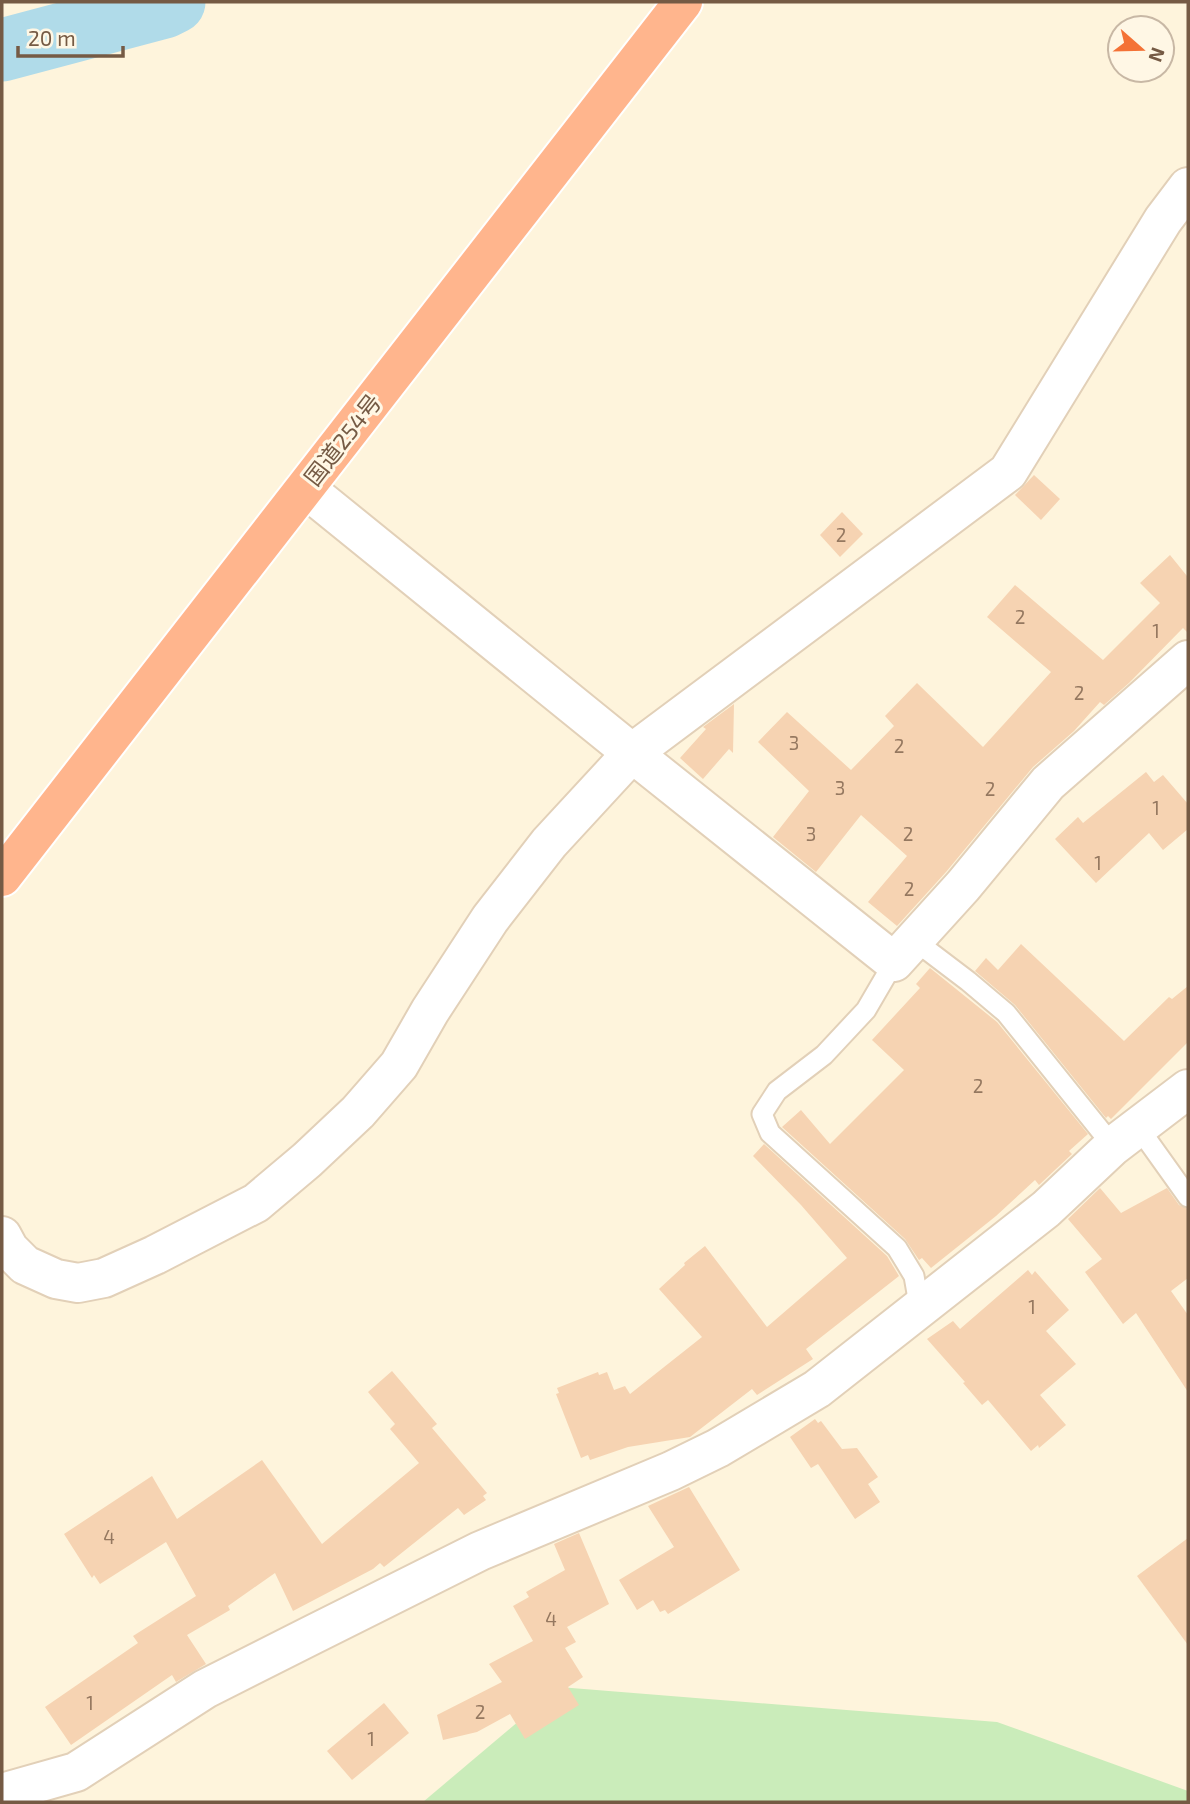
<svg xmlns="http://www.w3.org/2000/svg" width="1190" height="1804" font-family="'Exo 2','Noto Sans JP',sans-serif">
  <rect width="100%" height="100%" fill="#fef4dc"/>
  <path fill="#caecba" d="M 559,1687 L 997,1722 L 1188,1791 L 1188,1802 L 423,1802 Z"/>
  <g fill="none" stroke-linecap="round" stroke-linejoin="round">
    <path stroke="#b0dbe9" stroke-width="63" d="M 2,50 L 164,7 L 174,2"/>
  </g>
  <g fill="#f6d3b2">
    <path d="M 1034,475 L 1060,499 L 1041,520 L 1015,495 Z"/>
    <path d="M 842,512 L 863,534 L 840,557 L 820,535 Z"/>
    <path d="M 1170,555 L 1187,576 L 1188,575 L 1188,633 L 1183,628 L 1129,683 L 1104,705 L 1100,702 L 1074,731 L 1033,767 L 946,872 L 897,926 L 868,902 L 907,856 L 861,815 L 816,872 L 773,837 L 809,791 L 758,742 L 787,712 L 851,770 L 894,726 L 885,716 L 917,683 L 983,747 L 1051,672 L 987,617 L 1015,585 L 1103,660 L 1160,603 L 1140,583 Z"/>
    <path d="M 734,704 L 733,753 L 729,749 L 703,779 L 680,758 L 706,729 L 703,727 Z"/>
    <path d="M 1146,772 L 1154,782 L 1163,775 L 1188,804 L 1188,829 L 1163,850 L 1149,833 L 1096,883 L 1055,839 L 1078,817 L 1083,823 Z"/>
    <path d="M 1021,944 L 1124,1041 L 1169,997 L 1172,999 L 1188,986 L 1188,1042 L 1111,1119 L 1108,1116 L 1106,1118 L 1015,1005 L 975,971 L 986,958 L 998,970 Z"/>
    <path d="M 930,968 L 997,1022 L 1088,1134 L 1069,1151 L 1072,1154 L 1039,1185 L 1035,1180 L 996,1216 L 931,1268 L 922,1258 L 919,1260 L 905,1239 L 782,1127 L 801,1110 L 830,1144 L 904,1070 L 872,1040 L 920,988 L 916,984 Z"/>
    <path d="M 764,1144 L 887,1256 L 899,1276 L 806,1349 L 813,1359 L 757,1395 L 752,1389 L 690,1437 L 628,1447 L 590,1460 L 588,1455 L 581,1458 L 556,1394 L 559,1393 L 557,1388 L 598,1372 L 599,1375 L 607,1372 L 614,1390 L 625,1386 L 630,1394 L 702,1337 L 659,1289 L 685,1265 L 684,1263 L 705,1246 L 767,1327 L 847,1258 L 801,1205 L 753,1156 Z"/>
    <path d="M 1100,1188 L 1121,1213 L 1167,1188 L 1179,1205 L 1188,1209 L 1188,1278 L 1171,1291 L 1188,1315 L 1188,1392 L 1136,1313 L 1123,1324 L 1085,1272 L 1102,1259 L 1068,1219 Z"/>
    <path d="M 1028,1270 L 1032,1275 L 1035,1271 L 1069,1310 L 1046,1331 L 1076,1364 L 1040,1395 L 1066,1425 L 1039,1448 L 1038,1445 L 1031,1451 L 988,1400 L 982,1405 L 963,1383 L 965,1382 L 927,1339 L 953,1321 L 960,1329 Z"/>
    <path d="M 392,1371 L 437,1424 L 432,1428 L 487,1493 L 483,1496 L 486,1500 L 464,1515 L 458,1508 L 384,1567 L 380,1563 L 373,1569 L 293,1611 L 275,1573 L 228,1606 L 230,1610 L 187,1635 L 206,1664 L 176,1682 L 172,1675 L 71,1745 L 45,1707 L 138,1643 L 133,1636 L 196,1596 L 166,1542 L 100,1584 L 94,1575 L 92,1578 L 64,1534 L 152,1476 L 177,1519 L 262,1460 L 322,1544 L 419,1463 L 390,1429 L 395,1424 L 368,1392 Z"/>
    <path d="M 815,1419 L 818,1423 L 821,1421 L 842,1449 L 857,1448 L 878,1477 L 868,1484 L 880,1502 L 855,1519 L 818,1464 L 811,1468 L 790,1437 Z"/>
    <path d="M 689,1487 L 740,1570 L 668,1614 L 665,1610 L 660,1612 L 653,1600 L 637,1610 L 619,1580 L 674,1547 L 648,1506 Z"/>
    <path d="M 579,1533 L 609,1604 L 567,1627 L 576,1642 L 565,1648 L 583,1677 L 568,1687 L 579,1705 L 525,1739 L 510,1714 L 477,1732 L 443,1740 L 437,1715 L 502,1682 L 489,1664 L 533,1641 L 513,1606 L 529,1597 L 526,1592 L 565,1570 L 554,1544 Z"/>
    <path d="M 1188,1538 L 1188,1645 L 1137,1576 Z"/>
    <path d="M 384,1703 L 409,1733 L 352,1780 L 327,1751 Z"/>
  </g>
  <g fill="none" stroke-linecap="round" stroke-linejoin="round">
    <defs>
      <g id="lane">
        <path d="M 914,940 L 968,981 L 1006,1013 L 1113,1146"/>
        <path d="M 894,962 L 866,1010 L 824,1055 L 777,1091 L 762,1114 L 770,1133 L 897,1248 L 914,1276 L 920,1310"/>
        <path d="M 1138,1127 L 1188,1197"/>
      </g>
      <g id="street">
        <path d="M 305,488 L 632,753 L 894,962 L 963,886 L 1048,783 L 1188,660"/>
        <path d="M 2,1236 L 9,1249 L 25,1265 L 56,1279 L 78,1283 L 104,1278 L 155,1255 L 256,1203 L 307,1160 L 358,1112 L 399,1065 L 430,1011 L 490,919 L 549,843 L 632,753 L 1008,472 L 1163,220 L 1188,187"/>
        <path d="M 2,1793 L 76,1772 L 205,1689 L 312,1635 L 480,1551 L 671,1471 L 718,1448 L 817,1389 L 1046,1209 L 1113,1146 L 1188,1089"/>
      </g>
      <path id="highway" d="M 2,877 L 683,2"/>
    </defs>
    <use href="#lane" stroke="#e2d0b8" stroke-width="23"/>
    <use href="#street" stroke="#e2d0b8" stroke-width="42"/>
    <use href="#highway" stroke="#fff" stroke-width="42"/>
    <use href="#lane" stroke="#fff" stroke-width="19"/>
    <use href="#street" stroke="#fff" stroke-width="38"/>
    <use href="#highway" stroke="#ffb58d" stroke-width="38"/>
  </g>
  <g text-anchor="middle" stroke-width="6" stroke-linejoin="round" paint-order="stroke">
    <g font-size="19" fill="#957860">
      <text x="841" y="542">2</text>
      <text x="1020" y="624">2</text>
      <text x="1156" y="638">1</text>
      <text x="1079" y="700">2</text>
      <text x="794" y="750">3</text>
      <text x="899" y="753">2</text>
      <text x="840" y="795">3</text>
      <text x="990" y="796">2</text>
      <text x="1156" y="815">1</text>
      <text x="811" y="841">3</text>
      <text x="908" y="841">2</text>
      <text x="1098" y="870">1</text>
      <text x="909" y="896">2</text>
      <text x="978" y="1093">2</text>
      <text x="1032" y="1314">1</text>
      <text x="109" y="1544">4</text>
      <text x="551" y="1626">4</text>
      <text x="90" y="1710">1</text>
      <text x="480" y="1719">2</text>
      <text x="371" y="1746">1</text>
    </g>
    <g font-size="23" fill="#755a44" stroke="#fff7e5">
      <text transform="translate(343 440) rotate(-52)" y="8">国道254号</text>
    </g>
  </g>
  <rect width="1190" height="1804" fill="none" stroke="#755a44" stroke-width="7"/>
  <g transform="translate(1141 49) rotate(110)"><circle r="33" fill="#fff7e5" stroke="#c8b8a5" stroke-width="2"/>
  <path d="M0-5L12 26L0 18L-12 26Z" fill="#f47236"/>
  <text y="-10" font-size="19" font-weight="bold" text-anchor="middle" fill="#755a44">N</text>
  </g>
  <path d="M18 46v10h105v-10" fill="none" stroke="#755a44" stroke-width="3.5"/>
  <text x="28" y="46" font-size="21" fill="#755a44" stroke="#fff7e5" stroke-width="5" paint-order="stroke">20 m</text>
</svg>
